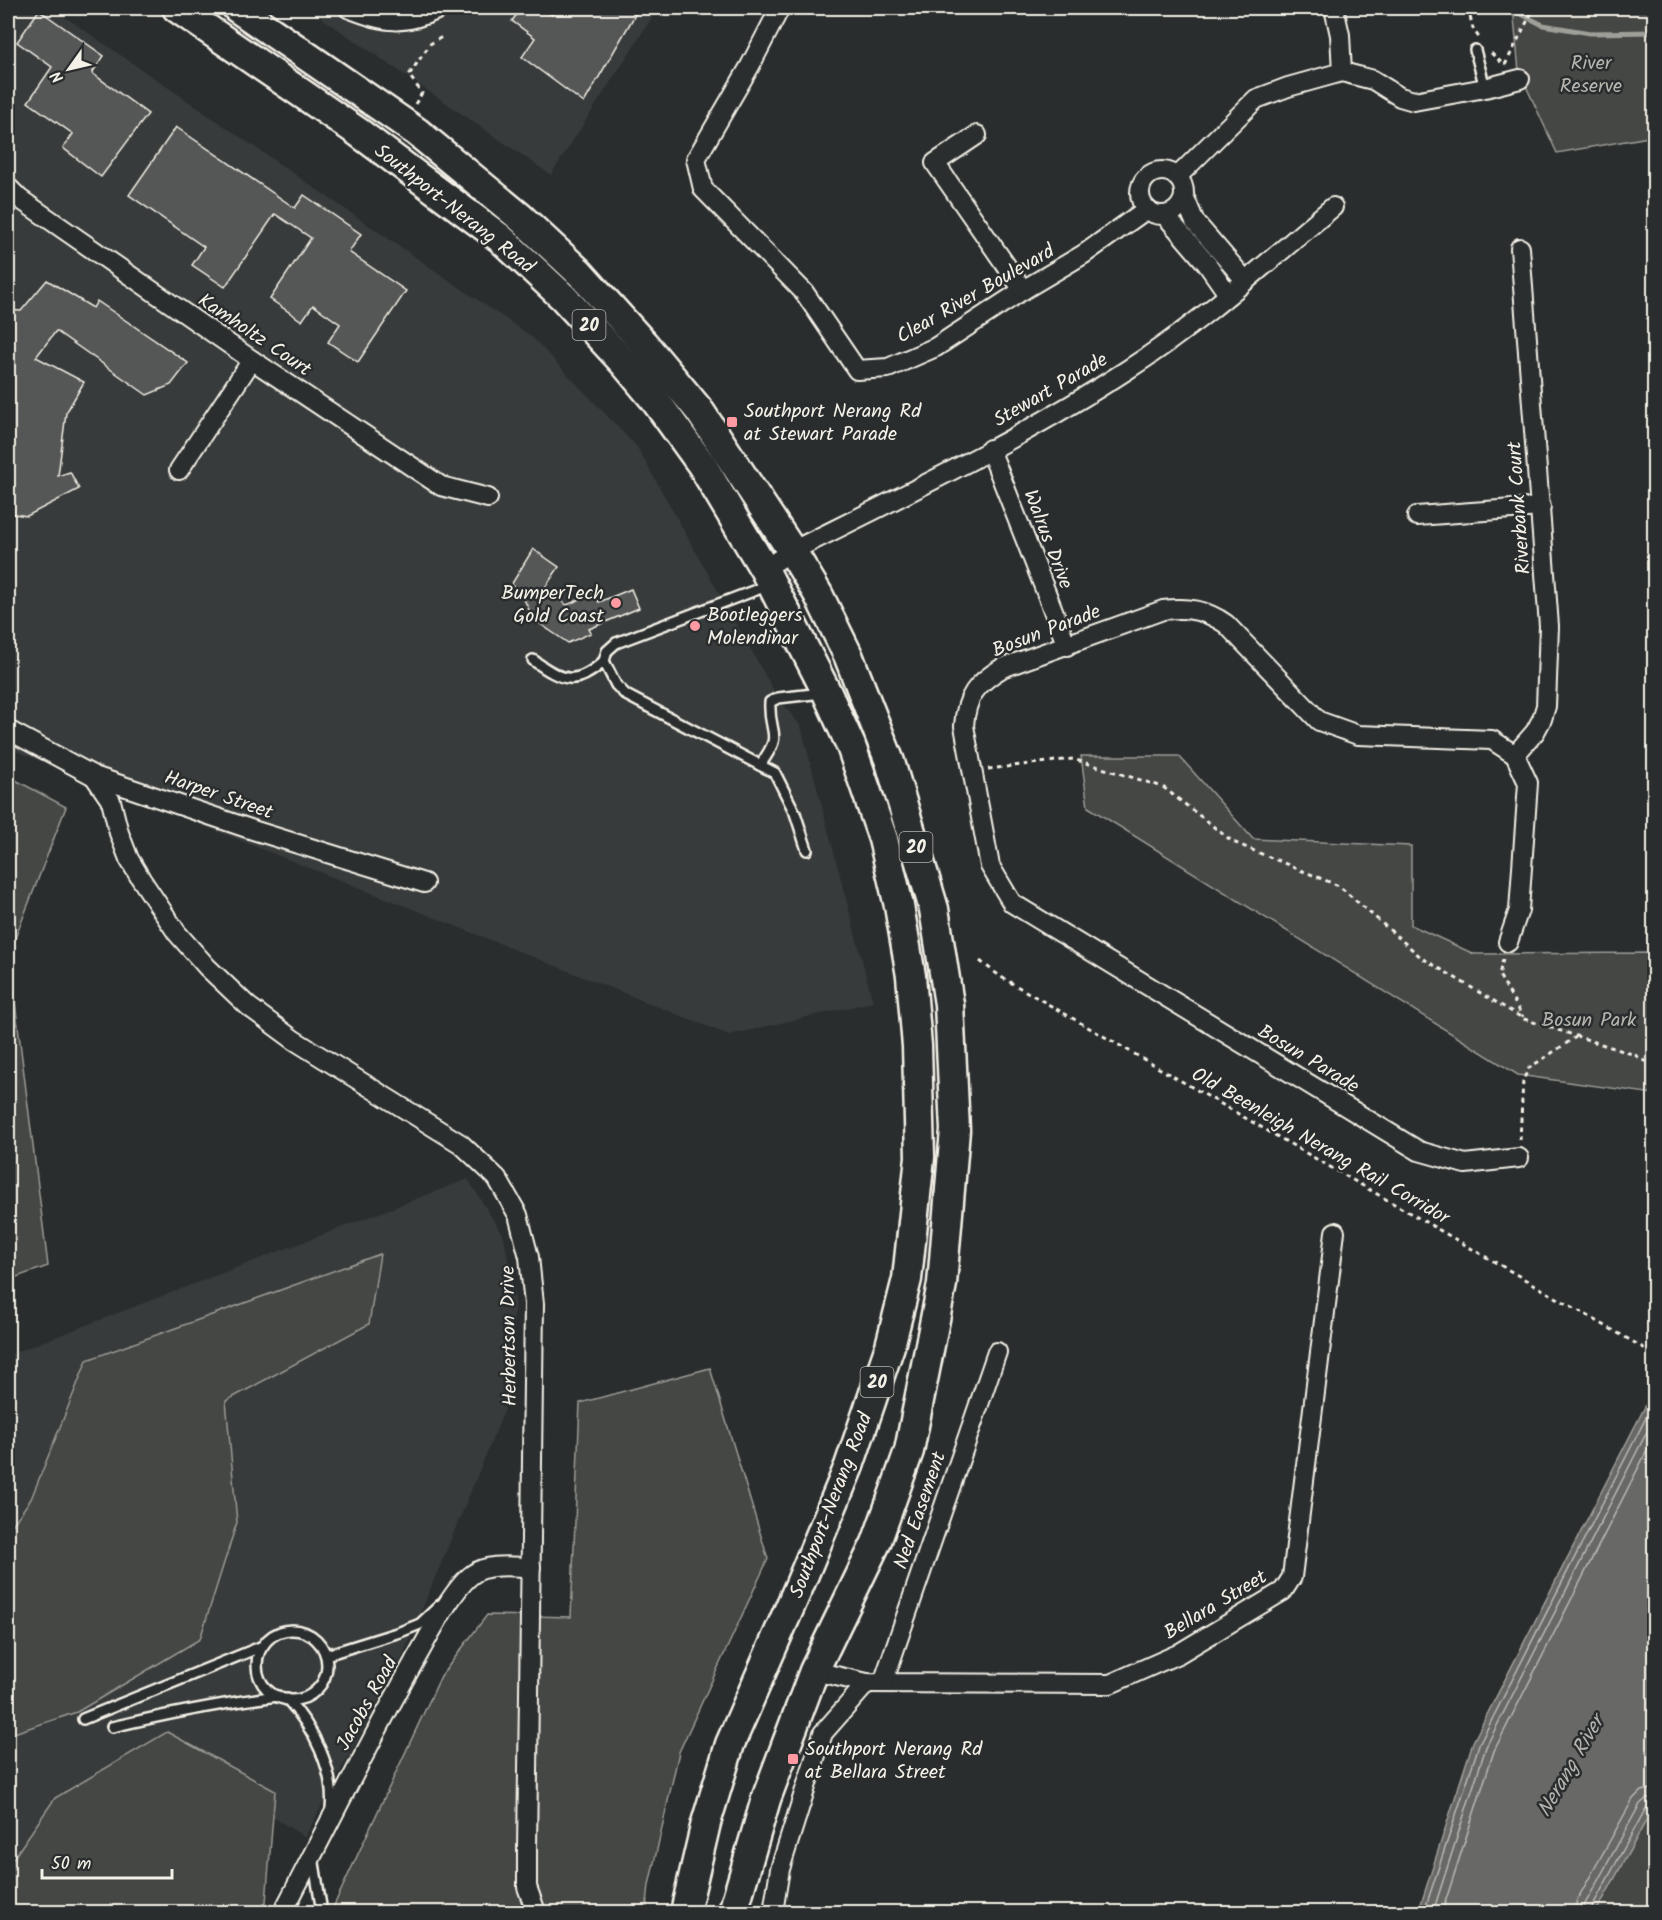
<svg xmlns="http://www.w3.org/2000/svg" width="1662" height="1920" font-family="Kalam,sans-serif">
  <rect width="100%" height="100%" fill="#2a2d2e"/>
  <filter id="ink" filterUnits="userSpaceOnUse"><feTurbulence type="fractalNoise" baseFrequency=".0167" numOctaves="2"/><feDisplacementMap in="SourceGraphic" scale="12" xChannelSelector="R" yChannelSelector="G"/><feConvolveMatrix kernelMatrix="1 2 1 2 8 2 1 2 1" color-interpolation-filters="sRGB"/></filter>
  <g filter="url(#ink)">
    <g fill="#373a3a">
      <path d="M 8,8 L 52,8 L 532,337 L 637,447 L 778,698 L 801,726 L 873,1002 L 729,1035 L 8,748 Z"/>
      <path d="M 307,8 L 658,8 L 551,175 Z"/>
      <path d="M 468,1179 L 504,1237 L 515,1300 L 507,1404 L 403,1655 L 305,1837 L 162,1749 L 74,1801 L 8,1864 L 8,1355 Z"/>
    </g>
    <g fill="#444645" stroke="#9c9c96" stroke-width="1.5">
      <path d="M 1513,8 L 1654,8 L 1654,136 L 1557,153 L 1519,71 Z"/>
      <path d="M 1081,756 L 1179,756 L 1253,839 L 1411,846 L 1411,925 L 1474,954 L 1654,953 L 1654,1094 L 1518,1075 L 1088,807 Z"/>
      <path d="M 8,776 L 66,807 L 9,954 L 48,1266 L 8,1280 Z"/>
      <path d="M 380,1254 L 369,1324 L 226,1401 L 237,1522 L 200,1639 L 77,1712 L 8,1735 L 8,1531 L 31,1499 L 87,1360 Z"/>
      <path d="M 710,1368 L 768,1559 L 679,1752 L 649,1885 L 646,1912 L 331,1912 L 441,1676 L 487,1615 L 571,1617 L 580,1403 Z"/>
      <path d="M 167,1732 L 275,1791 L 266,1902 L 257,1912 L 8,1912 L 8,1866 L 55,1798 Z"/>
      <path d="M 1654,1806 L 1654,1912 L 1596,1912 Z"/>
    </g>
    <path fill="#676866" stroke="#9f9f9a" stroke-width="1.5" d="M 1654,1389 L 1654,1806 L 1596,1912 L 1416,1912 L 1420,1907 L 1473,1742 Z"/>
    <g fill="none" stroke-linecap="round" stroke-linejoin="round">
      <g stroke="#bcbab4" stroke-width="1.5">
        <path d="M 1424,1912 L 1479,1745 L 1654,1402"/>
        <path d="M 1433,1912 L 1486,1747 L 1654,1418"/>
        <path d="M 1442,1912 L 1494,1751 L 1654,1437"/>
        <path d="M 1575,1912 L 1577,1900 L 1633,1799 L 1641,1791 L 1654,1788"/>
        <path d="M 1584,1912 L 1585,1904 L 1640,1804 L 1647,1798 L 1654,1797"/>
        <path d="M 1591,1912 L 1592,1907 L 1646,1808 L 1654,1805"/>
      </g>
      <path stroke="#9f9f9a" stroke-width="5" d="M 1509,8 L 1543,25 L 1590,33 L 1654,32"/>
    </g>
    <g fill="#555756" stroke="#f4f1e8" stroke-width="1.5">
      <path d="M 521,8 L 540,8 L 552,15 L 557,8 L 639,8 L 584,103 L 522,57 L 535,38 L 512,21 Z"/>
      <path d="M 39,10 L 104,56 L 92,73 L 148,114 L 101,177 L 63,148 L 73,134 L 28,102 L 52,67 L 17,42 Z"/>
      <path d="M 176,127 L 295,208 L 304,195 L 361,234 L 349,252 L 406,291 L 358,362 L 328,342 L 340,324 L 313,305 L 302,321 L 270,299 L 311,238 L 275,214 L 225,287 L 192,265 L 204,247 L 129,195 Z"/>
      <path d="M 47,280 L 93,308 L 97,301 L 188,363 L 171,385 L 147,395 L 56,331 L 36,357 L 84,382 L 66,413 L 58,476 L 70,472 L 79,489 L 27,516 L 8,513 L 8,310 L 21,311 Z"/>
      <path d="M 533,549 L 559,567 L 544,589 L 567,605 L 594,593 L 599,602 L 631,589 L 639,608 L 589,629 L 591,633 L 568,643 L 530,617 L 531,614 L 521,593 L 511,585 Z"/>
    </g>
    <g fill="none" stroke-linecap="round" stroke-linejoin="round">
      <defs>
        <g id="lane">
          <path d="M 1475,50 L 1485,88"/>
          <path d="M 769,585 L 616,643 L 607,651 L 604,661 L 616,685 L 626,695 L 775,773 L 795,813 L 807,850"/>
          <path d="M 533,660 C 562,681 576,687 604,661"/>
          <path d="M 760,765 C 785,731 768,736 770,702 L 778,698 L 822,693"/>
          <circle cx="292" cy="1665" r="35"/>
          <path d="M 326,1655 L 400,1632 L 420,1624 L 440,1605"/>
          <path d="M 287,1699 C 313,1727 335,1770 331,1809"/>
          <path d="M 83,1719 L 263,1646"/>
          <path d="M 112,1727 C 167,1714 222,1703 278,1696"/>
          <path d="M 313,1857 L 322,1912"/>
        </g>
        <g id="street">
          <path d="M 348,8 C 385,23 404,26 441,8"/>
          <path d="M 780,8 L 750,66 L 696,159 L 703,189 L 804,292 L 857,370 L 888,368 L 936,347 L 1023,290 L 1084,254 L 1147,209"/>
          <path d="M 1334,8 L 1340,35 L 1342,72"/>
          <path d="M 977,135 L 935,163 L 1023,290"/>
          <circle cx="1162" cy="193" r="22"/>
          <path d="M 1177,177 L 1256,99 L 1288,87 L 1342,72 L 1373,80 L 1400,97 L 1414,101 L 1485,88 L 1520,79"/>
          <path d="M 8,187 L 20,199 L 252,360 L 441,486 L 488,498"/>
          <path d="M 1184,196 L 1195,222 L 1245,280"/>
          <path d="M 1165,215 L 1207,264 L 1228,294"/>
          <path d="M 990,449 L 1067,646"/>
          <path d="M 179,470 L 252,360"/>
          <path d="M 1417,516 L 1541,507"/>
          <path d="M 764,569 L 792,551 C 906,494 1021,439 1127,370 C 1201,323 1267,262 1333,207"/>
          <path d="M 8,730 L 94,776 L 256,831 L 424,883"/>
          <path d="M 1515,755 L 1535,732 L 1542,719 L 1546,706 L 1549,626 L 1520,248"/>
          <path d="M 94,776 L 111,801 L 119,833 L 129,859 L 141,879 L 177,933 L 207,967 L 248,1006 L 294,1040 L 461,1144 L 497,1178 L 518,1215 L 529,1257 L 534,1304 L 527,1849 L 527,1887 L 536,1912"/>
          <path d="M 1508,942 L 1519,910 L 1528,783 L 1515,755 L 1492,740 L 1358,735 L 1319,721 L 1226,624 C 1206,610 1188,607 1163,610 L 1002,668 C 977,683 966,696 964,726 L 990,866 L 1012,903 L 1419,1151 L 1465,1164 L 1519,1158"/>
          <path d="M 814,1671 L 867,1683 L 1110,1684 L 1178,1654 L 1283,1591 L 1292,1577 L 1335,1232"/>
          <path d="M 883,1683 L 997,1352"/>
          <path d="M 283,1912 C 328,1826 371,1738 419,1653 C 431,1632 454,1587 473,1574 C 488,1563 513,1567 531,1567"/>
          <path d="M 773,1912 L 780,1869 L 823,1733 L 867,1683"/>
        </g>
        <g id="primary">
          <path d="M 177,8 L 358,132 L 500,238 L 563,297 L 625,364 L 655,400 L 702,465 L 764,569 L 827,693 L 851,746 L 883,839 L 899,906 L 911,976 L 917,1046 L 920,1157 L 907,1279 L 890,1346 L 849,1466 L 800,1584 L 730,1744 L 706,1823 L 685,1912"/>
          <path d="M 237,8 L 417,132 L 520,217 L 580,273 L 644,344 L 699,410 L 792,551 L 818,594 L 848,655 L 890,762 L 934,909 L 949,1004 L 955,1130 L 942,1284 L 909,1451 L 876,1543 L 814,1671 L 766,1799 L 733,1912"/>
        </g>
      </defs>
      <use href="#lane" stroke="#f4f1e8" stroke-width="14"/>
      <use href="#street" stroke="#f4f1e8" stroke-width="22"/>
      <use href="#primary" stroke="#f4f1e8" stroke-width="33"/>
      <g stroke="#f4f1e8" stroke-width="3" stroke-dasharray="4.5 4.5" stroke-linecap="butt">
        <path d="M 1468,8 L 1473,29 L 1480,39"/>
        <path d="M 1491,53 L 1504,65"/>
        <path d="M 1505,65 L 1534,8"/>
        <path d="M 415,104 L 422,93 L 409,75 L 430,44 L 442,37"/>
        <path d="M 988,769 L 1073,759 L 1163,787 L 1233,842 L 1339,886 L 1422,958 L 1524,1019 L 1635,1055 L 1654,1066"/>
        <path d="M 1503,959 L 1499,975 L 1523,1017"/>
        <path d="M 980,961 L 1001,977 L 1649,1351"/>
        <path d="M 1520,1140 L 1523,1080 L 1529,1068 L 1576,1037"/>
      </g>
      <use href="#lane" stroke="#2a2d2e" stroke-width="9"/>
      <use href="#street" stroke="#2a2d2e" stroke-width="18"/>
      <use href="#primary" stroke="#2a2d2e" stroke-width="28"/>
    </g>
  </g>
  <g fill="#ff9aa2" stroke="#2a2d2e" stroke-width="2">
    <rect x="726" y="416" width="12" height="12" rx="3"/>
    <circle cx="616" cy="603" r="6"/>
    <circle cx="695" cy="626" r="6"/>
    <rect x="787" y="1753" width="12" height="12" rx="3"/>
  </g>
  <g text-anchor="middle" stroke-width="5" stroke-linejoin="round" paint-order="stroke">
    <g fill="#2a2d2e" stroke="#b7b6b0" stroke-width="1.5">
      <rect x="572.5" y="310" width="33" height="30" rx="4.5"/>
      <rect x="899.5" y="832" width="33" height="30" rx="4.5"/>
      <rect x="860.5" y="1367" width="33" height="30" rx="4.5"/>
    </g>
    <g font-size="18" font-weight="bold" fill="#f4f1e8">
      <text x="589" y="331">20</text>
      <text x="916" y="853">20</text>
      <text x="877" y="1388">20</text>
    </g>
    <g font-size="20" fill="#b6b5af" stroke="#2a2d2e">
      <text x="1591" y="69">River<tspan x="1591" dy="23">Reserve</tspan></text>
      <text x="1589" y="1026">Bosun Park</text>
    </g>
    <g font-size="20" fill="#f4f1e8" stroke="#2a2d2e">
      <text transform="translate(455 208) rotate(38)" y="7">Southport-Nerang Road</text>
      <text transform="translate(975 293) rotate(-30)" y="7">Clear River Boulevard</text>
      <text transform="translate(255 334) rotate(34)" y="7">Kamholtz Court</text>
      <text transform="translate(1050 389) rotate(-30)" y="7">Stewart Parade</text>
      <text transform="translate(1518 508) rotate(-94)" y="7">Riverbank Court</text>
      <text transform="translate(1049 539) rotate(69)" y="7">Walrus Drive</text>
      <text transform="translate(1046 630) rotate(-21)" y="7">Bosun Parade</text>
      <text transform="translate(219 794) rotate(19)" y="7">Harper Street</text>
      <text transform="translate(1309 1058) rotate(31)" y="7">Bosun Parade</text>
      <text transform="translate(1321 1145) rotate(30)" y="7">Old Beenleigh Nerang Rail Corridor</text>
      <text transform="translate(508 1336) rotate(-91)" y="7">Herbertson Drive</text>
      <text transform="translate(830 1505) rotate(-69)" y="7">Southport-Nerang Road</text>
      <text transform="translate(919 1510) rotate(-71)" y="7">Ned Easement</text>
      <text transform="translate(1215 1604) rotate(-31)" y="7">Bellara Street</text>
      <text transform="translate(366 1703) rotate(-61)" y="7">Jacobs Road</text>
    </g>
    <g font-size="20" fill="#f4f1e8" stroke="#2a2d2e" text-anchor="start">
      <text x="744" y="417">Southport Nerang Rd<tspan x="744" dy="23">at Stewart Parade</tspan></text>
      <text x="604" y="599" text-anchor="end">BumperTech<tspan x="604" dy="23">Gold Coast</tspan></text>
      <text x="707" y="621">Bootleggers<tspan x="707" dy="23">Molendinar</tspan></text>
      <text x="805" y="1755">Southport Nerang Rd<tspan x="805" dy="23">at Bellara Street</tspan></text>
    </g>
    <g font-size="21" font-style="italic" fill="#b5b3ae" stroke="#2a2d2e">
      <text transform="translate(1570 1766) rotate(-60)" y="7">Nerang River</text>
    </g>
  </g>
  <rect width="1662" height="1920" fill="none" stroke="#2a2d2e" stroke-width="30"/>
  <rect x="15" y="15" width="1632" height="1890" fill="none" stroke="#f4f1e8" stroke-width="2" filter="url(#ink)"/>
  <g transform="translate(69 69) rotate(236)" stroke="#2a2d2e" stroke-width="4.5" paint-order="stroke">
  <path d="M0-4.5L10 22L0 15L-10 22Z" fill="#f4f1e8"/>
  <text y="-9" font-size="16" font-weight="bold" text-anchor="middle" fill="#f4f1e8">N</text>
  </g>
  <path d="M42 1869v9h130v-9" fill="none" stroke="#f4f1e8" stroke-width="3"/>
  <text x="51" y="1869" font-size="18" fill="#f4f1e8" stroke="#2a2d2e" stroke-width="4.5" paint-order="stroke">50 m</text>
</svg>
